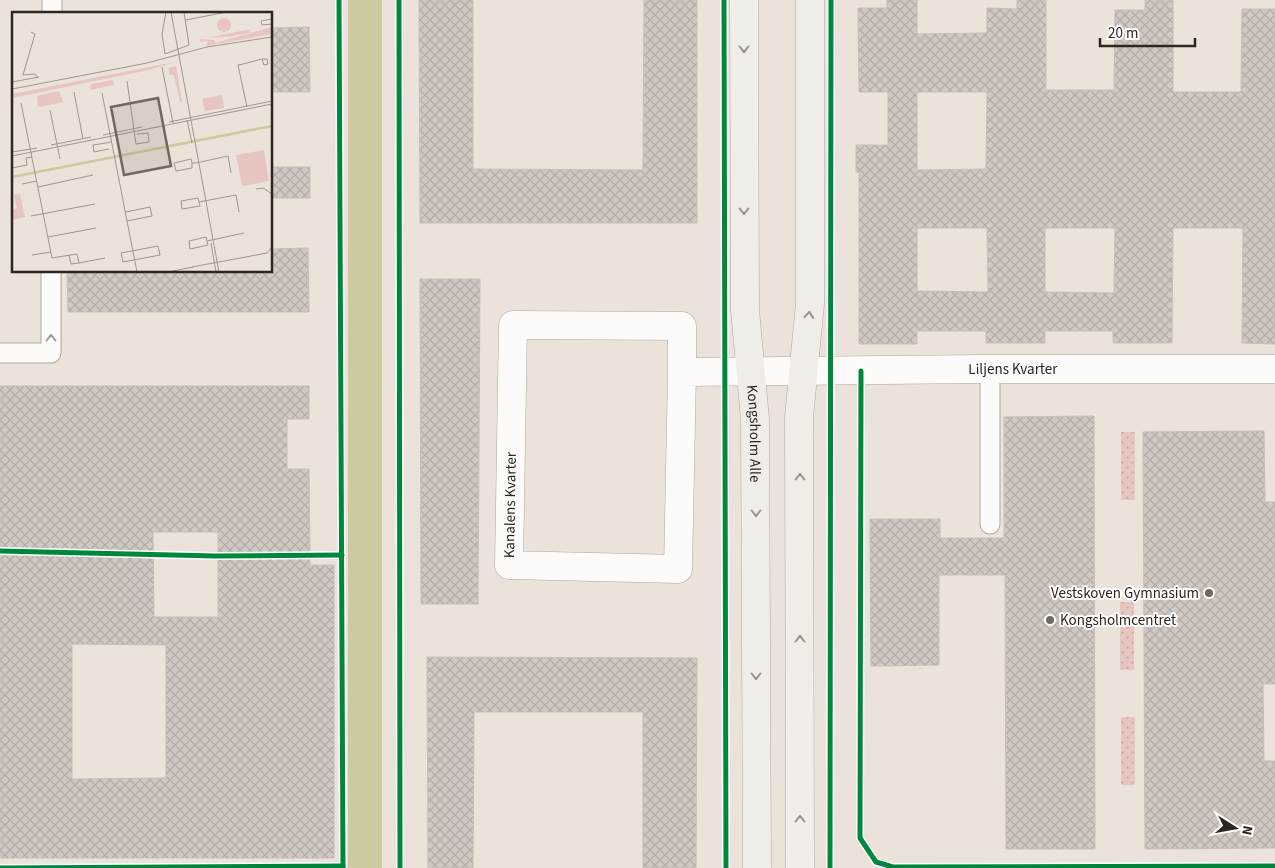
<svg xmlns="http://www.w3.org/2000/svg" width="1275" height="868" font-family="'Source Sans 3',sans-serif">
  <defs>
    <pattern id="grass-dots" width="8" height="8" patternUnits="userSpaceOnUse" patternTransform="scale(1.25)"><rect width="8" height="8" fill="#e7c6c2"/><path d="M2 2h.1M6 6h.1" fill="none" stroke="#c6aaa6" stroke-width="1.8" stroke-linecap="round"/></pattern>
    <pattern id="building-cross-hatch" width="8" height="8" patternUnits="userSpaceOnUse" patternTransform="scale(1.25)"><rect width="8" height="8" fill="#d0c9c3"/><path d="M0 0l8 8M0 8l8-8" fill="none" stroke="#b3aca7"/></pattern>
  </defs>
  <rect width="100%" height="100%" fill="#ebe2d9"/>
  <g fill="url(#grass-dots)">
    <rect x="1121" y="432" width="14" height="68"/>
    <rect x="1120" y="602" width="14" height="68"/>
    <rect x="1121" y="717" width="14" height="68"/>
  </g>
  <g fill="none" stroke-linecap="round" stroke-linejoin="round">
    <path stroke="#ccca9f" stroke-width="34" d="M 365,868 L 365,0"/>
  </g>
  <g fill="url(#building-cross-hatch)" stroke="#c6beb9" fill-rule="evenodd">
    <path d="M 419,0 L 473,0 L 473,169 L 643,170 L 644,0 L 697,0 L 697,223 L 420,223 Z"/>
    <path d="M 887,0 L 917,0 L 917,34 L 987,33 L 987,8 L 1017,9 L 1017,0 L 1046,0 L 1046,90 L 1114,90 L 1115,10 L 1145,10 L 1145,0 L 1173,0 L 1173,92 L 1241,92 L 1242,9 L 1275,9 L 1275,344 L 1242,343 L 1243,228 L 1173,228 L 1172,343 L 1113,343 L 1113,331 L 1045,331 L 1045,343 L 986,343 L 986,331 L 917,331 L 917,344 L 859,344 L 859,172 L 856,172 L 856,145 L 888,145 L 888,92 L 859,92 L 858,8 L 887,8 ZM 917,92 L 987,92 L 986,169 L 917,170 ZM 917,228 L 987,228 L 988,292 L 917,291 ZM 1045,228 L 1115,228 L 1114,293 L 1045,292 Z"/>
    <path d="M 309,27 L 310,92 L 271,92 L 271,28 Z"/>
    <rect x="271" y="167" width="39" height="31"/>
    <path d="M 308,248 L 309,312 L 68,312 L 67,271 L 271,271 L 271,249 Z"/>
    <path d="M 420,279 L 480,279 L 478,604 L 421,604 Z"/>
    <path d="M 0,386 L 309,386 L 309,419 L 287,419 L 287,469 L 309,469 L 310,565 L 334,565 L 334,858 L 0,858 ZM 153,532 L 218,532 L 218,617 L 154,617 ZM 72,644 L 166,645 L 166,778 L 72,779 Z"/>
    <path d="M 1094,416 L 1095,849 L 1006,849 L 1005,575 L 939,575 L 939,665 L 871,666 L 870,519 L 940,519 L 940,538 L 1004,538 L 1004,417 Z"/>
    <path d="M 1264,431 L 1265,502 L 1275,502 L 1275,684 L 1263,684 L 1264,761 L 1275,761 L 1275,848 L 1145,849 L 1143,432 Z"/>
    <path d="M 427,657 L 697,658 L 696,868 L 643,868 L 643,712 L 474,712 L 473,868 L 428,868 Z"/>
  </g>
  <g fill="none" stroke-linecap="round" stroke-linejoin="round">
    <defs>
      <g id="lane">
        <path d="M 52,0 L 52,14"/>
        <path d="M 0,353 L 51,353 L 51,271"/>
        <path d="M 990,369 L 990,524"/>
      </g>
      <g id="street">
        <path id="s1" d="M 682,372 L 678,569 L 509,565 L 513,325 L 682,326 L 682,372 L 981,369 L 1275,369"/>
      </g>
      <g id="secondary">
        <path id="s2" d="M 744,0 L 745,310 L 755,419 L 757,868"/>
        <path d="M 800,868 L 799,417 L 810,304 L 810,0"/>
      </g>
    </defs>
    <use href="#lane" stroke="#aea7a0" stroke-width="21"/>
    <use href="#street" stroke="#aea7a0" stroke-width="29"/>
    <use href="#secondary" stroke="#aea7a0" stroke-width="29"/>
    <use href="#lane" stroke="#fcfbf9" stroke-width="19"/>
    <use href="#street" stroke="#fcfbf9" stroke-width="28"/>
    <use href="#secondary" stroke="#f0ede9" stroke-width="28"/>
    <defs>
      <g id="cycleway">
        <path d="M 339,0 L 343,868"/>
        <path d="M 399,0 L 400,868"/>
        <path d="M 724,0 L 726,868"/>
        <path d="M 861,371 L 860,838 L 876,862 L 893,867 L 1275,866"/>
        <path d="M 0,551 L 215,556 L 342,555"/>
        <path d="M 0,868 L 343,866"/>
        <path d="M 830,868 L 831,0"/>
      </g>
    </defs>
    <use href="#cycleway" stroke="#fff" stroke-width="8"/>
    <use href="#cycleway" stroke="#00873e" stroke-width="5"/>
  </g>
  <defs><path id="oneway-chevron" d="M-2-3.5L2.5 0L-2 3.5" fill="none" stroke-width="1.6" stroke-linecap="round" stroke-linejoin="round" transform="scale(1.25)"/></defs>
  <g stroke="#98938f">
    <use href="#oneway-chevron" transform="translate(744 49) rotate(90)"/>
    <use href="#oneway-chevron" transform="translate(744 211) rotate(90)"/>
    <use href="#oneway-chevron" transform="translate(809 315) rotate(-85)"/>
    <use href="#oneway-chevron" transform="translate(800 477) rotate(-90)"/>
    <use href="#oneway-chevron" transform="translate(756 513) rotate(90)"/>
    <use href="#oneway-chevron" transform="translate(800 639) rotate(-90)"/>
    <use href="#oneway-chevron" transform="translate(756 676) rotate(90)"/>
    <use href="#oneway-chevron" transform="translate(800 819) rotate(-90)"/>
  </g>
  <use stroke="#9e9b97" href="#oneway-chevron" transform="translate(51 338) rotate(-90)"/>
  <g fill="#6f6861" stroke="#fff" stroke-width="2">
    <circle cx="1209" cy="593" r="5"/>
    <circle cx="1050" cy="620" r="5"/>
  </g>
  <g text-anchor="middle" stroke-width="4" stroke-linejoin="round" paint-order="stroke">
    <g font-size="15" fill="#2c2620" stroke="#fff">
      <text dy="5" stroke="none"><textPath href="#s1" startOffset="1152">Liljens Kvarter</textPath></text>
      <text dy="5" stroke="none"><textPath href="#s2" startOffset="434">Kongsholm Alle</textPath></text>
      <text dy="5" stroke="none"><textPath href="#s1" startOffset="426">Kanalens Kvarter</textPath></text>
    </g>
    <g font-size="15" fill="#2c2620" stroke="#fff" text-anchor="end">
      <text x="1199" y="598">Vestskoven Gymnasium</text>
      <text x="1060" y="625" text-anchor="start">Kongsholmcentret</text>
    </g>
  </g>
  <g transform="translate(12 12)">
    <rect width="260" height="260" fill="#ebe2d9"/>
    <path d="M 239,17 L 237,21 L 221,24 L 195,26 ZM 100,68 L 103,73 L 78,78 L 79,72 ZM 47,79 L 51,90 L 26,95 L 25,84 ZM 210,83 L 212,96 L 193,99 L 190,87 ZM 252,138 L 257,169 L 230,174 L 224,143 ZM 8,182 L 13,205 L 0,208 L 0,198 L 5,196 L 2,183 Z" fill="#e7c6c2"/>
    <path d="M 260,15 L 260,22 L 194,34 L 196,29 L 188,30 L 188,27 L 202,28 L 203,31 ZM 163,50 L 137,58 L 0,86 L 0,82 ZM 164,54 L 170,89 L 168,90 L 162,63 L 158,63 L 156,56 Z" fill="#e7c6c2"/>
    <path d="M205 13a7 7 0 1 1 14 0a7 7 0 1 1-14 0Z" fill="#e7c6c2"/>
    <path fill="none" stroke="#ccca9f" stroke-width="2.5" d="M 0,165 L 260,114"/>
    <path fill="none" stroke="#9f978f" stroke-width="1" d="M 154,0 L 150,22 L 153,42 L 177,33 L 172,0M 159,0 L 207,260M 260,7 L 249,9 L 250,13 L 260,12M 174,8 L 215,0M 19,20 L 23,22 L 11,63 L 23,62 L 26,66M 150,55 L 161,111M 115,69 L 124,132 L 137,130 L 136,121 L 125,122M 0,70 L 27,65M 0,77 L 135,51 L 195,35 L 260,25M 62,80 L 71,127M 90,81 L 125,260M 9,91 L 40,246 L 65,242 L 67,251 L 93,246M 235,95 L 226,53 L 231,52 L 250,47 L 255,47 L 256,52 L 252,53 L 250,47M 38,98 L 48,147M 175,108 L 180,131M 157,110 L 260,89M 91,123 L 130,115M 39,133 L 79,125M 97,137 L 82,140 L 81,133 L 100,130M 0,140 L 25,136M 0,144 L 260,92M 180,151 L 180,156 L 164,159 L 162,151 L 179,147 L 180,151 L 184,151M 184,151 L 216,144 L 219,161M 0,156 L 15,153 L 14,146 L 20,145M 10,172 L 25,169M 26,175 L 81,163M 244,177 L 251,176 L 260,182M 187,190 L 188,194 L 170,197 L 169,189 L 186,186 L 187,190 L 224,183 L 227,200M 114,200 L 138,195 L 140,204 L 115,209M 19,204 L 83,192M 36,225 L 84,216M 195,229 L 196,233 L 178,237 L 177,229 L 194,225 L 195,229 L 232,221M 199,231 L 204,260M 146,234 L 148,243 L 111,250 L 109,241 ZM 20,243 L 39,240M 57,243 L 59,252 L 67,251M 180,255 L 255,241 L 260,235M 156,260 L 181,255"/>
    <path fill="#6f6861" fill-opacity="0.15" stroke="#6f6861" stroke-width="2.5" d="M 146,86 L 159,154 L 112,163 L 99,95 Z"/>
    <rect width="260" height="260" fill="none" stroke="#2c2620" stroke-width="2.5"/>
  </g>
  <g transform="translate(1235 828) rotate(101)" stroke="#ffffff" stroke-width="4" paint-order="stroke">
  <path d="M0-4L9 19L0 12L-9 19Z" fill="#2c2620"/>
  <text y="-8" font-size="14" font-weight="bold" text-anchor="middle" fill="#2c2620">N</text>
  </g>
  <path d="M1100 38v8h95v-8" fill="none" stroke="#2c2620" stroke-width="2.5"/>
  <text x="1108" y="38" font-size="15" fill="#2c2620" stroke="#ffffff" stroke-width="4" paint-order="stroke">20 m</text>
</svg>
